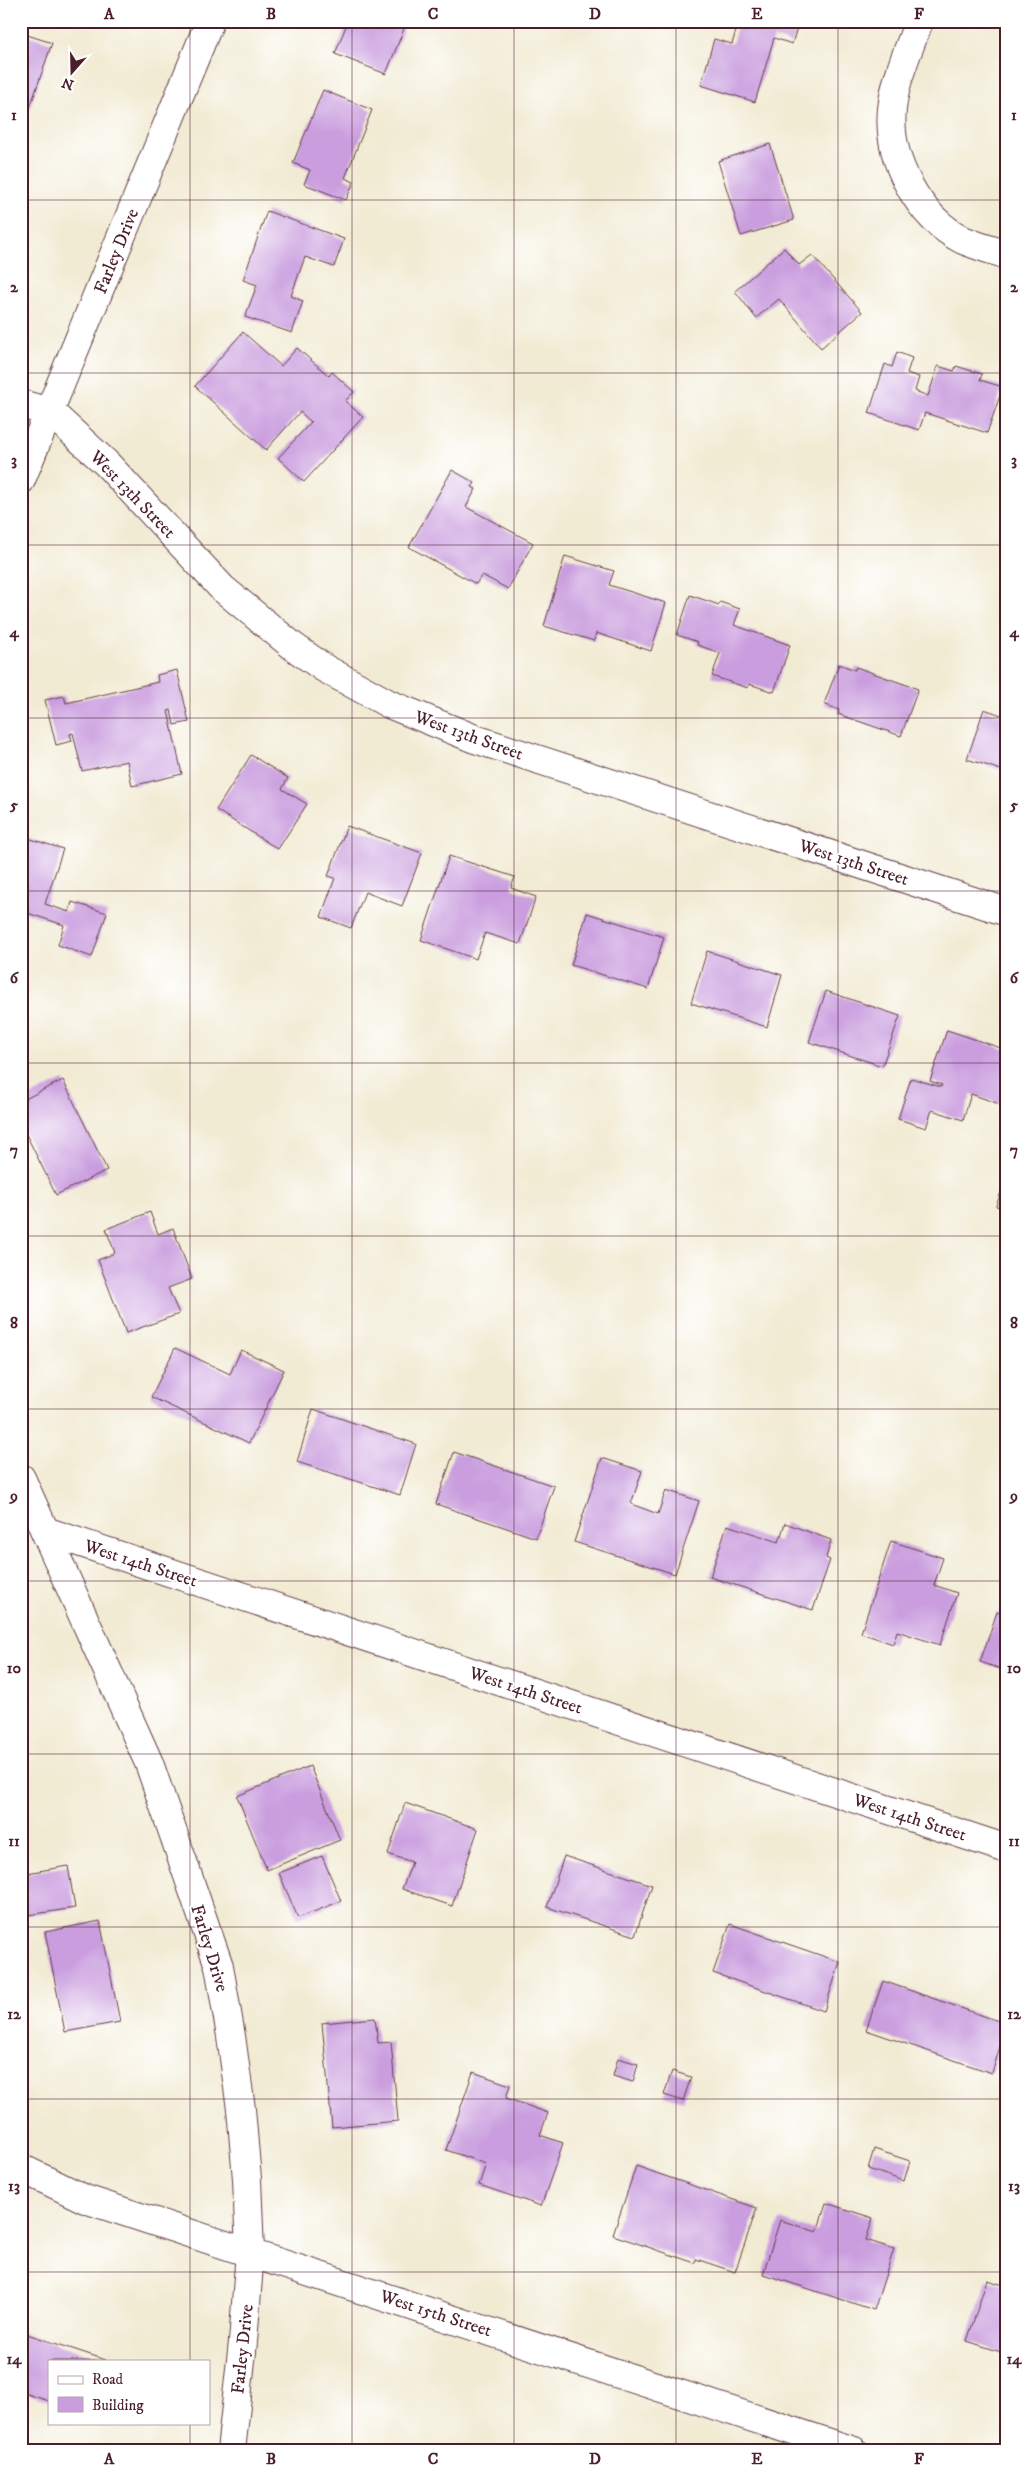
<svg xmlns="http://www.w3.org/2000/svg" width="1028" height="2472" font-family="'IM FELL DW Pica',serif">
  <rect width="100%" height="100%" fill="#fff"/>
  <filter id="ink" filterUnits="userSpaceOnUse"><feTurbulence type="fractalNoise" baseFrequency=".02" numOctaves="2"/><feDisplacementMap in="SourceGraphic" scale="10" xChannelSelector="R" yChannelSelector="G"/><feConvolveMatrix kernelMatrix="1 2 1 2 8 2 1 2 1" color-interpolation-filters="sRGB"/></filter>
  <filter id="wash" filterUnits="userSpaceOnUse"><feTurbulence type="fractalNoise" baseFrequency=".0096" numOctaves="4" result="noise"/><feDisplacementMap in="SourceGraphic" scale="20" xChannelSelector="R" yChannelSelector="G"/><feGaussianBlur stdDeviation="1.12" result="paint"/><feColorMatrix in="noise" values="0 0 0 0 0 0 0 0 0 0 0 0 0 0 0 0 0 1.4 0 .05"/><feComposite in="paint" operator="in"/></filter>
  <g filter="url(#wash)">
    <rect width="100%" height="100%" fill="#f2ebd4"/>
    <g id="blocks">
      <g fill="#c99dde">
        <path d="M 348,21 L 407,21 L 386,74 L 335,54 Z"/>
        <path d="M 739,21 L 799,21 L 792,44 L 774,38 L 755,102 L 701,85 L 714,39 L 732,44 Z"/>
        <path d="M 21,33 L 52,43 L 22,131 L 21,131 Z"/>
        <path d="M 323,90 L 372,110 L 345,178 L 354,182 L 346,200 L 304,184 L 310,170 L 293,163 Z"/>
        <path d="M 770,144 L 794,220 L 741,236 L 718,161 Z"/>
        <path d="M 267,211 L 344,239 L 334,267 L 305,257 L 291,296 L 303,301 L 292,333 L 245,317 L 257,285 L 243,280 Z"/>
        <path d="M 784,248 L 799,265 L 812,255 L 862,312 L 821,348 L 779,299 L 756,318 L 735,291 Z"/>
        <path d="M 243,332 L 281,366 L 297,348 L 329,376 L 332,372 L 354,392 L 345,401 L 363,417 L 304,482 L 278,458 L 311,422 L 300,412 L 266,450 L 195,386 Z"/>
        <path d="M 897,352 L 912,358 L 907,373 L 919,377 L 915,391 L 928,396 L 938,366 L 954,371 L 956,366 L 982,374 L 980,380 L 1003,387 L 987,433 L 925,413 L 919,430 L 869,413 L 885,364 L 892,367 Z"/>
        <path d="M 452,470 L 475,483 L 472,487 L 476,489 L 466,507 L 533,543 L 508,589 L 482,575 L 476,584 L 409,547 Z"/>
        <path d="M 565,556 L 614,571 L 609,585 L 666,603 L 651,651 L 596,633 L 594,641 L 544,626 Z"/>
        <path d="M 690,595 L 719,605 L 720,602 L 740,609 L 734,625 L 790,645 L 774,692 L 749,684 L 748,688 L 712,676 L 720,653 L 697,645 L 698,642 L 677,635 Z"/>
        <path d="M 839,664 L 855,670 L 856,667 L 918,689 L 901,736 L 838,714 L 839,710 L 824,704 Z"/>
        <path d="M 177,670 L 189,722 L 174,725 L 171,710 L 168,711 L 182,774 L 132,786 L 127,761 L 82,771 L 73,733 L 70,734 L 72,741 L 56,745 L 45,700 L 64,696 L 66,703 L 158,682 L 157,675 Z"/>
        <path d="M 984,709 L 1007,717 L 1007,772 L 967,759 Z"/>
        <path d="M 251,755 L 288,778 L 282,789 L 307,804 L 278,849 L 216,810 Z"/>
        <path d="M 347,826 L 422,853 L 402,906 L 365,892 L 351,928 L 321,917 L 335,878 L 328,876 Z"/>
        <path d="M 21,836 L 63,849 L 45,904 L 69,912 L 72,902 L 107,913 L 92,957 L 58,945 L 64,925 L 21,911 Z"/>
        <path d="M 449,856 L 515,877 L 511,888 L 536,897 L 520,944 L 485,933 L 476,959 L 421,940 Z"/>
        <path d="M 587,913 L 664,937 L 648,989 L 571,965 Z"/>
        <path d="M 707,951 L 782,975 L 767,1027 L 691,1003 Z"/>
        <path d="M 826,991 L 900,1016 L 882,1066 L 809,1042 Z"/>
        <path d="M 947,1030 L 1007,1050 L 1005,1106 L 971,1094 L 963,1120 L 932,1110 L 926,1128 L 898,1119 L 911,1078 L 941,1087 L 942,1085 L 930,1081 Z"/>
        <path d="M 63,1080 L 107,1170 L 56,1195 L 21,1124 L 21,1101 Z"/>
        <path d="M 1007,1176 L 1007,1209 L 996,1206 Z"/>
        <path d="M 150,1212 L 158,1234 L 173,1228 L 192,1279 L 168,1288 L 179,1314 L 126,1333 L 98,1260 L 115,1253 L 106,1229 Z"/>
        <path d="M 175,1348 L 230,1374 L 241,1350 L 284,1370 L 249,1443 L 151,1397 Z"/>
        <path d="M 313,1409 L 416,1444 L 400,1495 L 297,1462 Z"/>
        <path d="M 454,1452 L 554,1486 L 536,1538 L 436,1504 Z"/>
        <path d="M 602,1458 L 642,1471 L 631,1504 L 658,1514 L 666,1490 L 699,1501 L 675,1574 L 574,1542 Z"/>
        <path d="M 785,1523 L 831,1540 L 826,1558 L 830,1560 L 813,1610 L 710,1577 L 727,1525 L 779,1542 Z"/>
        <path d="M 891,1541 L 943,1558 L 934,1585 L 957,1593 L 940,1645 L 897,1631 L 893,1644 L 861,1633 Z"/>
        <path d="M 997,1612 L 1007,1615 L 1007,1671 L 980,1662 Z"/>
        <path d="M 310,1766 L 340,1840 L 267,1870 L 237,1796 Z"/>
        <path d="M 405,1803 L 478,1829 L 452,1906 L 402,1889 L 412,1862 L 388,1854 Z"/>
        <path d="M 322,1856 L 341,1901 L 298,1918 L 279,1873 Z"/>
        <path d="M 564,1856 L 652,1885 L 635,1936 L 547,1907 Z"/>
        <path d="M 68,1866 L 75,1908 L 21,1916 L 21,1874 Z"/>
        <path d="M 100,1921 L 120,2022 L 65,2032 L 45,1932 Z"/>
        <path d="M 730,1924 L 840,1962 L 824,2011 L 713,1973 Z"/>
        <path d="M 883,1981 L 1007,2024 L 992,2073 L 866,2030 Z"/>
        <path d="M 375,2018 L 378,2043 L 391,2042 L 398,2121 L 332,2127 L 322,2023 Z"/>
        <path d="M 618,2058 L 638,2064 L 633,2082 L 613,2076 Z"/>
        <path d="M 672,2071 L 691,2077 L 683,2101 L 664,2095 Z"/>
        <path d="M 473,2072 L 510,2085 L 506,2098 L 548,2113 L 540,2135 L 563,2143 L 541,2206 L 479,2185 L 486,2164 L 446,2150 Z"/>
        <path d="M 874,2149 L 910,2161 L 904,2181 L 868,2169 Z"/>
        <path d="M 636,2166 L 757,2208 L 735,2272 L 696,2259 L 695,2263 L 613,2235 Z"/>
        <path d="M 826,2203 L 873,2218 L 866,2240 L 894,2249 L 874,2310 L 763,2274 L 780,2220 L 817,2232 Z"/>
        <path d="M 987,2280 L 1007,2286 L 1007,2354 L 967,2341 Z"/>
        <path d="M 21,2332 L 106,2360 L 106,2361 L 49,2361 L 49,2401 L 21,2392 Z"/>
      </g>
    </g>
  </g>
  <g filter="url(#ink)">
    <use href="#blocks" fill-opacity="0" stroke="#633e44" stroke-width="1"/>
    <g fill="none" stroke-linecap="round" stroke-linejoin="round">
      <defs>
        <g id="street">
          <path d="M 919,21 C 909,49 895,79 892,109 C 887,159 918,217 963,240 C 977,246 992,250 1007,255"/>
          <path d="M 21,404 L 49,412 L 58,419 L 107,464 L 222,588 L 294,647 L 324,668 L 389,704 L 475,739 L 1007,912"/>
          <path d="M 21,480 L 210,21"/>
          <path d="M 21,1478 L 149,1763 L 219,1966 L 231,2036 L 241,2109 L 247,2179 L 250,2252 L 243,2342 L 231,2451"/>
          <path d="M 45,1531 L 1007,1849"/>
          <path d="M 21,2168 L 85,2199 L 854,2451"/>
        </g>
      </defs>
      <use href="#street" stroke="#633e44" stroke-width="30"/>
      <use href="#street" stroke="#fff" stroke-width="28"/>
    </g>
  </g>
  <path fill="none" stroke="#4a1f2b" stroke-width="1" stroke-opacity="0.55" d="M 190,21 L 190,2361M 352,21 L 352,2451M 514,21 L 514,2451M 676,21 L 676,2451M 838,21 L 838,2451M 21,200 L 1007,200M 21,373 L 1007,373M 21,545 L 1007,545M 21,718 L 1007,718M 21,891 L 1007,891M 21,1063 L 1007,1063M 21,1236 L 1007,1236M 21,1409 L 1007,1409M 21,1581 L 1007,1581M 21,1754 L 1007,1754M 21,1927 L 1007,1927M 21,2099 L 1007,2099M 21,2272 L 1007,2272M 190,2423 L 190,2451"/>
  <g text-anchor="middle" stroke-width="4" stroke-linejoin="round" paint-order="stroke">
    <g font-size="18" fill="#4a1f2b" stroke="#fff">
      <text transform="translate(116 251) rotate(-68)" y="6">Farley Drive</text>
      <text transform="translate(133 494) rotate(46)" y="6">West 13th Street</text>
      <text transform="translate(469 735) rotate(20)" y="6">West 13th Street</text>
      <text transform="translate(854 862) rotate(18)" y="6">West 13th Street</text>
      <text transform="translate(141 1563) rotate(18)" y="6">West 14th Street</text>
      <text transform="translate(526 1690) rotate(18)" y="6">West 14th Street</text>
      <text transform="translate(910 1817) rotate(18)" y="6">West 14th Street</text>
      <text transform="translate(210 1948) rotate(73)" y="6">Farley Drive</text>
      <text transform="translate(436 2313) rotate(18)" y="6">West 15th Street</text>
      <text transform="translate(242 2349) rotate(-84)" y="6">Farley Drive</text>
    </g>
  </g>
  <rect width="1028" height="2472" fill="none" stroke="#fff" stroke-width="55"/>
  <rect x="48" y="2360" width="162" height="65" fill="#ffffff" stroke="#b7a5aa"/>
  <rect x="58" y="2376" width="25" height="8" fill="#ffffff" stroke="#b7a5aa"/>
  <text x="92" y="2384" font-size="15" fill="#4a1f2b">Road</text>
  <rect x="58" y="2397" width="25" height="15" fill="#c99dde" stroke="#b7a5aa"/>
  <text x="92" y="2410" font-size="15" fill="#4a1f2b">Building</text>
  <g transform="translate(72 72) rotate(200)" stroke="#ffffff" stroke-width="4" paint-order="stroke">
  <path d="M0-4L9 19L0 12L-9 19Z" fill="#4a1f2b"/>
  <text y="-8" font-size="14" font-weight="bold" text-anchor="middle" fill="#4a1f2b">N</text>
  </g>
  <rect x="28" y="28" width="972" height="2416" fill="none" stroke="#4a1f2b" stroke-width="2"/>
  <g font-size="16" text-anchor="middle" font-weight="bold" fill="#4a1f2b">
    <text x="109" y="19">A</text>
    <text x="271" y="19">B</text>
    <text x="433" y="19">C</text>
    <text x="595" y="19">D</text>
    <text x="757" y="19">E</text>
    <text x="919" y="19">F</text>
    <text x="14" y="120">1</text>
    <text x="1014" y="120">1</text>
    <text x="14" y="292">2</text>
    <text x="1014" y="292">2</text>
    <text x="14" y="465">3</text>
    <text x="1014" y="465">3</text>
    <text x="14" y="637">4</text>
    <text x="1014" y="637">4</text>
    <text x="14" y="810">5</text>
    <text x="1014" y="810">5</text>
    <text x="14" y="983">6</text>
    <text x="1014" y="983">6</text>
    <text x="14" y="1155">7</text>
    <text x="1014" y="1155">7</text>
    <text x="14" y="1328">8</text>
    <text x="1014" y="1328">8</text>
    <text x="14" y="1501">9</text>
    <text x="1014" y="1501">9</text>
    <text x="14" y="1673">10</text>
    <text x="1014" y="1673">10</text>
    <text x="14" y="1846">11</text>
    <text x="1014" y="1846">11</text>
    <text x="14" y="2019">12</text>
    <text x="1014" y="2019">12</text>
    <text x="14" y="2191">13</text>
    <text x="1014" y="2191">13</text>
    <text x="14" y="2364">14</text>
    <text x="1014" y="2364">14</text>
    <text x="109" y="2464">A</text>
    <text x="271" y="2464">B</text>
    <text x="433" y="2464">C</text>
    <text x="595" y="2464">D</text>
    <text x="757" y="2464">E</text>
    <text x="919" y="2464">F</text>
  </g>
</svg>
